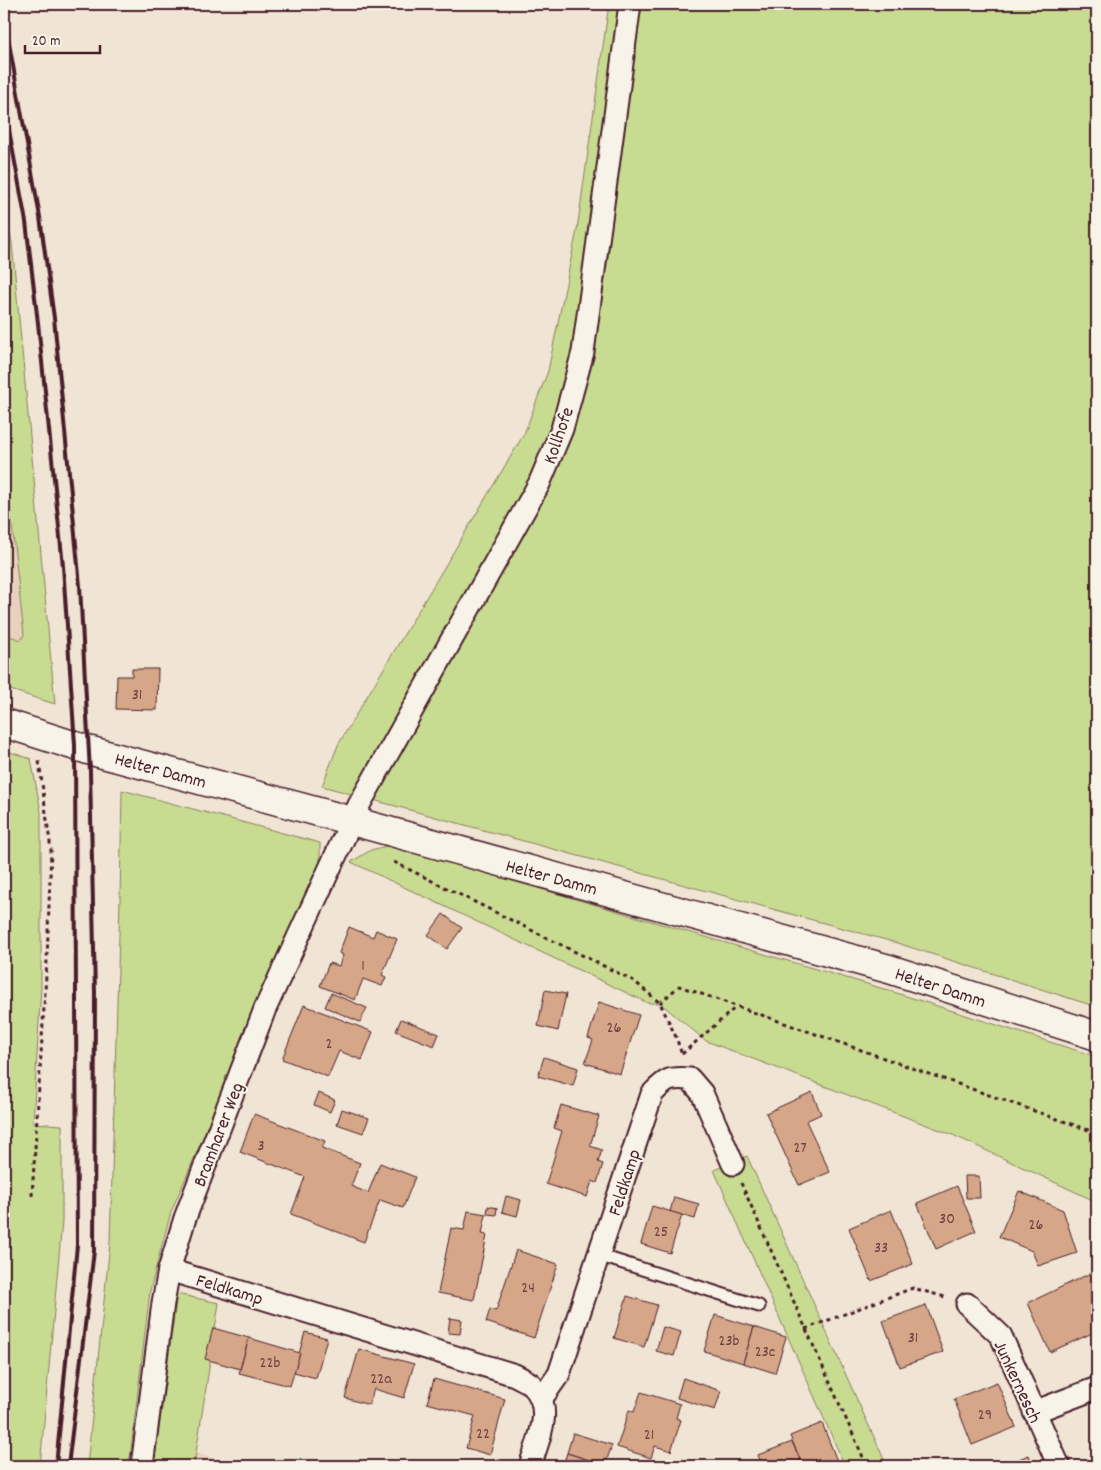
<svg xmlns="http://www.w3.org/2000/svg" width="1101" height="1470" font-family="Dekko,sans-serif">
  <rect width="100%" height="100%" fill="#f0e4d5"/>
  <filter id="ink" filterUnits="userSpaceOnUse"><feTurbulence type="fractalNoise" baseFrequency=".02" numOctaves="2"/><feDisplacementMap in="SourceGraphic" scale="10" xChannelSelector="R" yChannelSelector="G"/><feConvolveMatrix kernelMatrix="1 2 1 2 8 2 1 2 1" color-interpolation-filters="sRGB"/></filter>
  <g filter="url(#ink)">
    <g fill="#e8d1be">
      <path d="M 4,453 L 24,635 L 21,640 L 4,634 Z"/>
      <path d="M 196,1453 L 240,1466 L 194,1466 Z"/>
    </g>
    <g fill="#c8dc91" stroke="#897e5e">
      <path d="M 609,4 L 809,4 L 856,9 L 862,4 L 1097,4 L 1097,1007 L 897,943 L 322,786 L 338,745 L 524,434 L 548,371 L 577,230 Z"/>
      <path d="M 4,201 L 12,243 L 55,704 L 4,688 L 4,634 L 21,640 L 24,635 L 4,453 Z"/>
      <path d="M 4,750 L 31,759 L 41,812 L 41,987 L 33,1123 L 62,1125 L 62,1222 L 40,1466 L 4,1466 L 4,1408 L 9,1354 L 4,1354 Z"/>
      <path d="M 122,790 L 320,843 L 320,867 L 171,1212 L 156,1267 L 150,1291 L 129,1466 L 87,1466 L 110,1243 L 120,901 Z"/>
      <path d="M 390,845 L 884,989 L 1097,1057 L 1097,1202 L 953,1135 L 706,1041 L 660,1003 L 648,1003 L 351,862 L 371,850 Z"/>
      <path d="M 747,1156 L 887,1466 L 845,1466 L 714,1170 Z"/>
      <path d="M 177,1294 L 219,1303 L 194,1466 L 154,1466 Z"/>
    </g>
    <g fill="#d5a687" stroke="#4a1f2b">
      <path d="M 132,669 L 158,669 L 157,710 L 116,709 L 117,676 L 132,676 Z"/>
      <path d="M 443,914 L 462,928 L 447,949 L 428,935 Z"/>
      <path d="M 349,927 L 373,937 L 376,930 L 397,939 L 382,975 L 386,977 L 382,986 L 363,979 L 355,1000 L 320,986 L 329,963 L 339,966 L 343,955 L 339,953 Z"/>
      <path d="M 545,990 L 566,994 L 558,1031 L 538,1026 Z"/>
      <path d="M 331,993 L 367,1008 L 360,1022 L 325,1007 Z"/>
      <path d="M 599,1002 L 639,1015 L 620,1074 L 585,1063 L 593,1040 L 588,1038 Z"/>
      <path d="M 304,1005 L 373,1032 L 362,1060 L 339,1051 L 328,1077 L 282,1059 Z"/>
      <path d="M 401,1019 L 439,1034 L 434,1046 L 396,1031 Z"/>
      <path d="M 544,1057 L 578,1068 L 573,1086 L 538,1076 Z"/>
      <path d="M 812,1092 L 821,1114 L 806,1121 L 830,1172 L 799,1185 L 766,1113 Z"/>
      <path d="M 319,1093 L 335,1100 L 330,1112 L 314,1105 Z"/>
      <path d="M 561,1105 L 599,1116 L 590,1146 L 602,1150 L 598,1162 L 603,1164 L 597,1183 L 592,1181 L 587,1197 L 546,1184 L 562,1131 L 554,1128 Z"/>
      <path d="M 342,1109 L 369,1118 L 363,1133 L 337,1124 Z"/>
      <path d="M 254,1114 L 325,1141 L 322,1148 L 360,1163 L 351,1186 L 368,1193 L 380,1163 L 415,1177 L 403,1208 L 380,1200 L 364,1242 L 291,1214 L 305,1177 L 240,1152 Z"/>
      <path d="M 965,1176 L 979,1176 L 980,1198 L 966,1198 Z"/>
      <path d="M 957,1186 L 976,1231 L 936,1249 L 917,1203 Z"/>
      <path d="M 1019,1191 L 1063,1210 L 1077,1253 L 1038,1266 L 1032,1251 L 999,1237 Z"/>
      <path d="M 506,1196 L 521,1200 L 517,1216 L 502,1212 Z"/>
      <path d="M 674,1197 L 699,1204 L 695,1219 L 670,1212 Z"/>
      <path d="M 488,1206 L 497,1208 L 496,1215 L 487,1214 Z"/>
      <path d="M 652,1206 L 682,1215 L 670,1253 L 641,1244 Z"/>
      <path d="M 891,1210 L 913,1264 L 871,1281 L 849,1228 Z"/>
      <path d="M 468,1211 L 486,1214 L 482,1234 L 487,1235 L 474,1300 L 438,1293 L 451,1228 L 464,1230 Z"/>
      <path d="M 516,1250 L 558,1264 L 534,1338 L 486,1322 L 490,1309 L 496,1311 Z"/>
      <path d="M 1097,1270 L 1097,1331 L 1050,1352 L 1028,1303 Z"/>
      <path d="M 627,1296 L 657,1305 L 644,1347 L 614,1338 Z"/>
      <path d="M 926,1305 L 943,1352 L 900,1367 L 883,1321 Z"/>
      <path d="M 715,1315 L 754,1327 L 743,1363 L 704,1351 Z"/>
      <path d="M 450,1318 L 462,1320 L 460,1334 L 448,1333 Z"/>
      <path d="M 663,1327 L 681,1332 L 674,1356 L 656,1351 Z"/>
      <path d="M 754,1327 L 786,1337 L 775,1373 L 743,1363 Z"/>
      <path d="M 213,1328 L 249,1338 L 240,1369 L 205,1359 Z"/>
      <path d="M 305,1332 L 327,1338 L 316,1378 L 294,1372 Z"/>
      <path d="M 249,1338 L 300,1353 L 290,1386 L 239,1373 Z"/>
      <path d="M 359,1349 L 414,1364 L 404,1398 L 374,1389 L 369,1405 L 345,1398 Z"/>
      <path d="M 683,1378 L 721,1391 L 715,1410 L 677,1398 Z"/>
      <path d="M 434,1379 L 505,1399 L 490,1455 L 466,1448 L 475,1416 L 427,1403 Z"/>
      <path d="M 997,1382 L 1016,1427 L 972,1445 L 954,1399 Z"/>
      <path d="M 641,1392 L 680,1404 L 676,1418 L 681,1420 L 671,1451 L 655,1446 L 651,1458 L 617,1447 L 629,1410 L 634,1412 Z"/>
      <path d="M 822,1423 L 839,1466 L 803,1466 L 790,1436 Z"/>
      <path d="M 573,1433 L 612,1445 L 605,1465 L 567,1453 Z"/>
      <path d="M 792,1442 L 803,1466 L 762,1466 L 758,1455 Z"/>
      <path d="M 567,1453 L 592,1461 L 590,1466 L 563,1465 Z"/>
      <path d="M 1029,1455 L 1033,1466 L 1001,1466 Z"/>
    </g>
    <g fill="none" stroke-linecap="round" stroke-linejoin="round">
      <defs>
        <path id="lane" d="M 598,1255 L 759,1306"/>
        <g id="street">
          <path d="M 169,1270 L 515,1375 C 520,1378 528,1381 532,1385 C 555,1408 538,1440 530,1466"/>
          <path d="M 967,1304 L 1001,1336 L 1059,1466"/>
          <path d="M 542,1398 L 559,1374 L 652,1094 C 666,1079 670,1077 690,1079 L 702,1093 L 733,1164"/>
          <path d="M 1034,1412 L 1097,1388"/>
          <path d="M 142,1466 L 163,1303 L 169,1270 L 185,1218 L 265,1009 L 359,805 L 539,484 L 562,429 L 583,352 L 630,4"/>
        </g>
        <path id="secondary" d="M 4,723 L 88,750 L 352,821 L 889,969 L 1097,1036"/>
      </defs>
      <use href="#lane" stroke="#4a1f2b" stroke-width="15"/>
      <use href="#street" stroke="#4a1f2b" stroke-width="25"/>
      <use href="#secondary" stroke="#4a1f2b" stroke-width="31"/>
      <g stroke="#4a1f2b" stroke-width="3" stroke-dasharray="4 4" stroke-linecap="butt">
        <path d="M 394,862 L 634,981 L 660,1003 L 676,1037 L 682,1055"/>
        <path d="M 660,1003 L 679,986 L 1097,1133"/>
        <path d="M 682,1054 L 736,1007"/>
        <path d="M 741,1183 L 867,1466"/>
        <path d="M 32,1196 L 47,960 L 51,850 L 39,761"/>
        <path d="M 805,1329 L 913,1288 L 945,1297"/>
      </g>
      <use href="#lane" stroke="#f7f3e8" stroke-width="11"/>
      <use href="#street" stroke="#f7f3e8" stroke-width="21"/>
      <use href="#secondary" stroke="#f7f3e8" stroke-width="28"/>
      <g stroke="#4a1f2b" stroke-width="4">
        <path d="M 4,15 L 40,217 L 54,318 L 80,586 L 90,772 L 95,993 L 94,1251 L 68,1466"/>
        <path d="M 4,103 L 26,222 L 38,323 L 63,566 L 75,745 L 77,1245 L 56,1466"/>
      </g>
    </g>
  </g>
  <g text-anchor="middle" stroke-width="4" stroke-linejoin="round" paint-order="stroke">
    <g font-size="16" fill="#6d4142">
      <text x="137" y="699">31</text>
      <text x="363" y="970">1</text>
      <text x="614" y="1032">26</text>
      <text x="329" y="1048">2</text>
      <text x="261" y="1150">3</text>
      <text x="800" y="1152">27</text>
      <text x="947" y="1223">30</text>
      <text x="1036" y="1229">26</text>
      <text x="661" y="1236">25</text>
      <text x="881" y="1252">33</text>
      <text x="528" y="1292">24</text>
      <text x="913" y="1342">31</text>
      <text x="729" y="1345">23b</text>
      <text x="765" y="1356">23c</text>
      <text x="270" y="1367">22b</text>
      <text x="381" y="1383">22a</text>
      <text x="985" y="1419">29</text>
      <text x="483" y="1438">22</text>
      <text x="649" y="1439">21</text>
    </g>
    <g font-size="19" fill="#4a1f2b" stroke="#f7f3e8">
      <text transform="translate(557 435) rotate(-71)" y="7">Kollhofe</text>
      <text transform="translate(161 769) rotate(15)" y="7">Helter Damm</text>
      <text transform="translate(552 876) rotate(15)" y="7">Helter Damm</text>
      <text transform="translate(941 986) rotate(18)" y="7">Helter Damm</text>
      <text transform="translate(217 1134) rotate(-69)" y="7">Bramharer Weg</text>
      <text transform="translate(623 1182) rotate(-72)" y="7">Feldkamp</text>
      <text transform="translate(230 1288) rotate(17)" y="7">Feldkamp</text>
      <text transform="translate(1019 1381) rotate(65)" y="7">Junkernesch</text>
    </g>
  </g>
  <rect width="1101" height="1470" fill="none" stroke="#f7f3e8" stroke-width="20"/>
  <rect x="10" y="10" width="1081" height="1450" fill="none" stroke="#4a1f2b" stroke-width="2" filter="url(#ink)"/>
  <path d="M25 45v8h75v-8" fill="none" stroke="#4a1f2b" stroke-width="2.5"/>
  <text x="32" y="45" font-size="15" fill="#4a1f2b" stroke="#f7f3e8" stroke-width="4" paint-order="stroke">20 m</text>
</svg>
